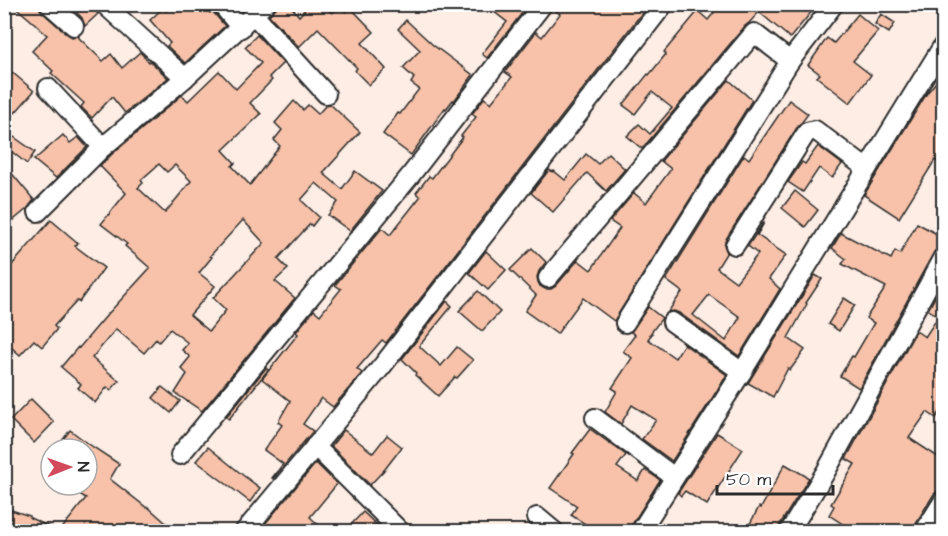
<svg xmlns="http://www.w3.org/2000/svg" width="948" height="536" font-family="'Architects Daughter',sans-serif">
  <rect width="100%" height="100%" fill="#fdede5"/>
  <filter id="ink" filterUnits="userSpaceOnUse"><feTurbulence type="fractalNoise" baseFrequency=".0167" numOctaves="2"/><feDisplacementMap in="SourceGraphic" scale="12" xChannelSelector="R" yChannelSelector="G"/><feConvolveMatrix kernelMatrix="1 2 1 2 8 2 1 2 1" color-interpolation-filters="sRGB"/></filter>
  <g filter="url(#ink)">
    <g fill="#f7c2a9" stroke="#2b2b2b" stroke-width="1.5" fill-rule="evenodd">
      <path d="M 12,4 L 38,4 L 42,12 L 67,34 L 72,37 L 79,36 L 79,38 L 103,61 L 111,54 L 122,68 L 140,52 L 149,62 L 150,61 L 168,78 L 125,113 L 112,97 L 92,118 L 81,107 L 84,103 L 51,73 L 53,71 L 32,51 L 47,35 L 40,29 L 40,28 Z"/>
      <path d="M 68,4 L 93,4 L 94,8 L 98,14 L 85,26 L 82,18 Z"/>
      <path d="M 173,4 L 202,4 L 210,13 L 212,11 L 225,26 L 185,63 L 167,46 L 170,43 L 150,20 L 163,8 L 166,11 Z"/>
      <path d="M 276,4 L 289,4 L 299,16 L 310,4 L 323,4 L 332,13 L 340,6 L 346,12 L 350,7 L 374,32 L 362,43 L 386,69 L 369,85 L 355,71 L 357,68 L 318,28 L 299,47 L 269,15 L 276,8 Z"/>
      <path d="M 484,4 L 521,4 L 526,8 L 487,58 L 482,54 L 507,22 Z"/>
      <path d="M 554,4 L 649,4 L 386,343 L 382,340 L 357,369 L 362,373 L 333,407 L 321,398 L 303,424 L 313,431 L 273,479 L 272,478 L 283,464 L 264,450 L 282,425 L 278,422 L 290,401 L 262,379 L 298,334 L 296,332 L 314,310 L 320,315 L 341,289 L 335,285 L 382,228 L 390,235 L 420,197 L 416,193 L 429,176 L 432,178 L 463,137 L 461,136 L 476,117 L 472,114 L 484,98 L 491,103 L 512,77 L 505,72 L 536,32 L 542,37 L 560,14 L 553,9 Z"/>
      <path d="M 721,4 L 818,4 L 790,38 L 759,12 L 750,22 L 745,26 L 642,149 L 627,136 L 639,124 L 650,134 L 672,108 L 652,92 L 635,114 L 623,105 L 648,74 L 649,75 L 666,54 L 664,52 L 698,11 L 708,20 Z"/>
      <path d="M 858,14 L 878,31 L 853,61 L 871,75 L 850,103 L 817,77 L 820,74 L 808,65 L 827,38 L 834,43 Z"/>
      <path d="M 881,14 L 895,23 L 889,33 L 875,24 Z"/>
      <path d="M 406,20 L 433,45 L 473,75 L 454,101 L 453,100 L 446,109 L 445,108 L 411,155 L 383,134 L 398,113 L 400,114 L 419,89 L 411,83 L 414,78 L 403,68 L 420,50 L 398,29 Z"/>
      <path d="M 257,35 L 283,63 L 269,77 L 272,80 L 250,103 L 261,114 L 223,150 L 235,163 L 232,166 L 250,185 L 280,146 L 274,140 L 282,130 L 275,123 L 294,101 L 303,110 L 308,105 L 318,114 L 326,105 L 330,104 L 360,132 L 323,173 L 342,189 L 355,171 L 382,191 L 350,231 L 328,215 L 338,202 L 316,183 L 301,200 L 319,217 L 312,226 L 310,224 L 278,259 L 288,269 L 275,281 L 295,298 L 202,411 L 175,393 L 187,374 L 181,368 L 190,357 L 182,350 L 188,343 L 170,329 L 159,342 L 156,339 L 144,353 L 116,329 L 92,358 L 119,381 L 111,390 L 107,387 L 95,403 L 78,388 L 81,384 L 61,367 L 78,347 L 79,348 L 107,315 L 150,268 L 125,246 L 127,244 L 101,224 L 126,193 L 100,166 L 111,155 L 182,95 L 188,101 L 219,71 L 236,89 L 261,63 L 245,47 ZM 159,164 L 167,172 L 175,165 L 191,181 L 165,213 L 138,188 L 143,183 L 141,180 ZM 243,220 L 264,243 L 213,298 L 226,310 L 209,331 L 190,315 L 215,286 L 199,273 L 212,257 L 210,256 Z"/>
      <path d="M 13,73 L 34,91 L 15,113 L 4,103 L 4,83 Z"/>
      <path d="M 729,80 L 752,100 L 614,321 L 583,298 L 557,334 L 525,311 L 536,295 L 510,270 L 532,248 L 546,262 L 539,271 L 537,277 L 538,282 L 540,286 L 545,289 L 551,289 L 556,286 L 578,260 L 591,270 L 620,228 L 610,221 L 634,193 L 646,203 L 671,169 L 661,161 Z"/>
      <path d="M 936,82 L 944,89 L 944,165 L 935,160 L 899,218 L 864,195 L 927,93 Z"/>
      <path d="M 789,100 L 808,114 L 802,122 L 798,126 L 726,239 L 724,245 L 727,252 L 717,268 L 736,282 L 758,254 L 748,246 L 763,223 L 764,223 L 757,235 L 786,255 L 769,279 L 780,289 L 739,356 L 679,313 L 674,311 L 668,312 L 682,292 L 666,280 L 744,155 L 749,159 ZM 709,295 L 740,317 L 726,341 L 693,315 Z"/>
      <path d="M 63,135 L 70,143 L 78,137 L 87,147 L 56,178 L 34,160 Z"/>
      <path d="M 14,137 L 35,152 L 27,164 L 6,147 Z"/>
      <path d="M 818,146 L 842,164 L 832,178 L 819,168 L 803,192 L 788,182 L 802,162 L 805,164 Z"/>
      <path d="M 608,153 L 625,169 L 606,191 L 587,173 L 553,212 L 531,193 L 549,170 L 553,172 L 554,171 L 565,180 L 586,154 L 598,164 Z"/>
      <path d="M 4,164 L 34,200 L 27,209 L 4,228 Z"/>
      <path d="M 795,191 L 818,210 L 805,227 L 782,208 Z"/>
      <path d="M 51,220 L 78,243 L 75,246 L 104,268 L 79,302 L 77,301 L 54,326 L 57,329 L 42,347 L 34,340 L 20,355 L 4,341 L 4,274 Z"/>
      <path d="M 917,223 L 944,238 L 944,246 L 938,248 L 934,252 L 859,388 L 840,376 L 852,356 L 854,357 L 874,323 L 866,318 L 886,287 L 842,264 L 846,259 L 832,248 L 841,233 L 891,259 L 895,251 L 900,254 Z"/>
      <path d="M 486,251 L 506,270 L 488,290 L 469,273 Z"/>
      <path d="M 815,275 L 822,279 L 806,303 L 807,304 L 788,338 L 805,350 L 790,370 L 788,368 L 773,397 L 748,383 Z"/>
      <path d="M 943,283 L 944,303 L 937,315 L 928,310 Z"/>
      <path d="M 478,291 L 500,312 L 482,331 L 459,311 Z"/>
      <path d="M 844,298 L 855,305 L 839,331 L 828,324 Z"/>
      <path d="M 447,301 L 452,306 L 420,345 L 420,347 L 441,366 L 457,347 L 473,360 L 457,378 L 455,377 L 438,396 L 415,375 L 416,373 L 402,359 Z"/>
      <path d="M 648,307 L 662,318 L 650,334 L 652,334 L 648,339 L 675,358 L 684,344 L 727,375 L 672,461 L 642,439 L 656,420 L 632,405 L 621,424 L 605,412 L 617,391 L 612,388 L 632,358 L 623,351 L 635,335 L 631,332 Z"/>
      <path d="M 944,308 L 944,406 L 936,418 L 927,412 L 909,438 L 944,461 L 944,485 L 941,489 L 934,494 L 914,526 L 913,531 L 844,531 L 847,527 L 829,515 L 834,506 L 831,504 L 855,464 L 846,459 L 916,331 L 925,337 Z"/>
      <path d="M 266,368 L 268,370 L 229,419 L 226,417 Z"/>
      <path d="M 162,387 L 180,401 L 171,413 L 153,398 Z"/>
      <path d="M 31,399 L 54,422 L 34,443 L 11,420 Z"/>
      <path d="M 590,429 L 626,455 L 617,467 L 638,481 L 645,470 L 660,480 L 628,531 L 596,531 L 571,515 L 577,506 L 550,488 L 574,454 L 572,453 Z"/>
      <path d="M 70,430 L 93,447 L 119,464 L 110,479 L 147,508 L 148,507 L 175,531 L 60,531 L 86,498 L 65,485 L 87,485 L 87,449 L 56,449 Z"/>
      <path d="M 344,430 L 373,453 L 387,435 L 402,447 L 385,469 L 370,485 L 331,446 Z"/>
      <path d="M 717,433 L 743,449 L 707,505 L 685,491 L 681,496 L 678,493 Z"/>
      <path d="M 208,447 L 244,476 L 260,488 L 250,502 L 196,461 Z"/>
      <path d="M 316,463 L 337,484 L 310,517 L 325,531 L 259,531 Z"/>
      <path d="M 785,464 L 809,478 L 779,526 L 778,531 L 746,531 L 759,507 L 761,508 Z"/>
      <path d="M 11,510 L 30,516 L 30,518 L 59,531 L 26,531 L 4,524 L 4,518 Z"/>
      <path d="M 363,512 L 383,531 L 345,531 Z"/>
    </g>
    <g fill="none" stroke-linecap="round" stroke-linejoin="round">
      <defs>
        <g id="minor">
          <path d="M 49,4 L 74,26"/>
          <path d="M 104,4 L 185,78"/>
          <path d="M 221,4 L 241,28"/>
          <path d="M 254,15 L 326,94"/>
          <path d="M 48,88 L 103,147"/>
          <path d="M 38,212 L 103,147 L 185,78 L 265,4"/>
          <path d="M 735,245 L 807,132 L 815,130 L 867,169"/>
          <path d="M 548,278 L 754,33 L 790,61"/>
          <path d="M 672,322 L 742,372"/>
          <path d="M 625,323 L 790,61 L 834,4"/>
          <path d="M 595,418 L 674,477"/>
          <path d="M 315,446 L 401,532"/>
          <path d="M 180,455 L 410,176 L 543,4"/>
          <path d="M 537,517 L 555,532"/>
          <path d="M 244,532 L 383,365 L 664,4"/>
          <path d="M 640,532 L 742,372 L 944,44"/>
          <path d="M 789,532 L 825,473 L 944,257"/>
          <path d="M 924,532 L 944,500"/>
        </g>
      </defs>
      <use href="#minor" stroke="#2b2b2b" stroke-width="22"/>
      <use href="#minor" stroke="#fff" stroke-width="18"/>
    </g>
  </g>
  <rect width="948" height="536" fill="none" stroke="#fff" stroke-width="24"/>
  <rect x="12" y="12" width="924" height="512" fill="none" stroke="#2b2b2b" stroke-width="2" filter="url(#ink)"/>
  <g transform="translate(69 467) rotate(89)"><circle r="28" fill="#ffffff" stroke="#aaaaaa" stroke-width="1.5"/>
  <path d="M0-4.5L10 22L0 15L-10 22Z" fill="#d1495b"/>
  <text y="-9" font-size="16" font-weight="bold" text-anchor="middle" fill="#2b2b2b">N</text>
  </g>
  <path d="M717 485v9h116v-9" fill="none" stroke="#2b2b2b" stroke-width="3"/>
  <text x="726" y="485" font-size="18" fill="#2b2b2b" stroke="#ffffff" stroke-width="4.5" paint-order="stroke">50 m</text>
</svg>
